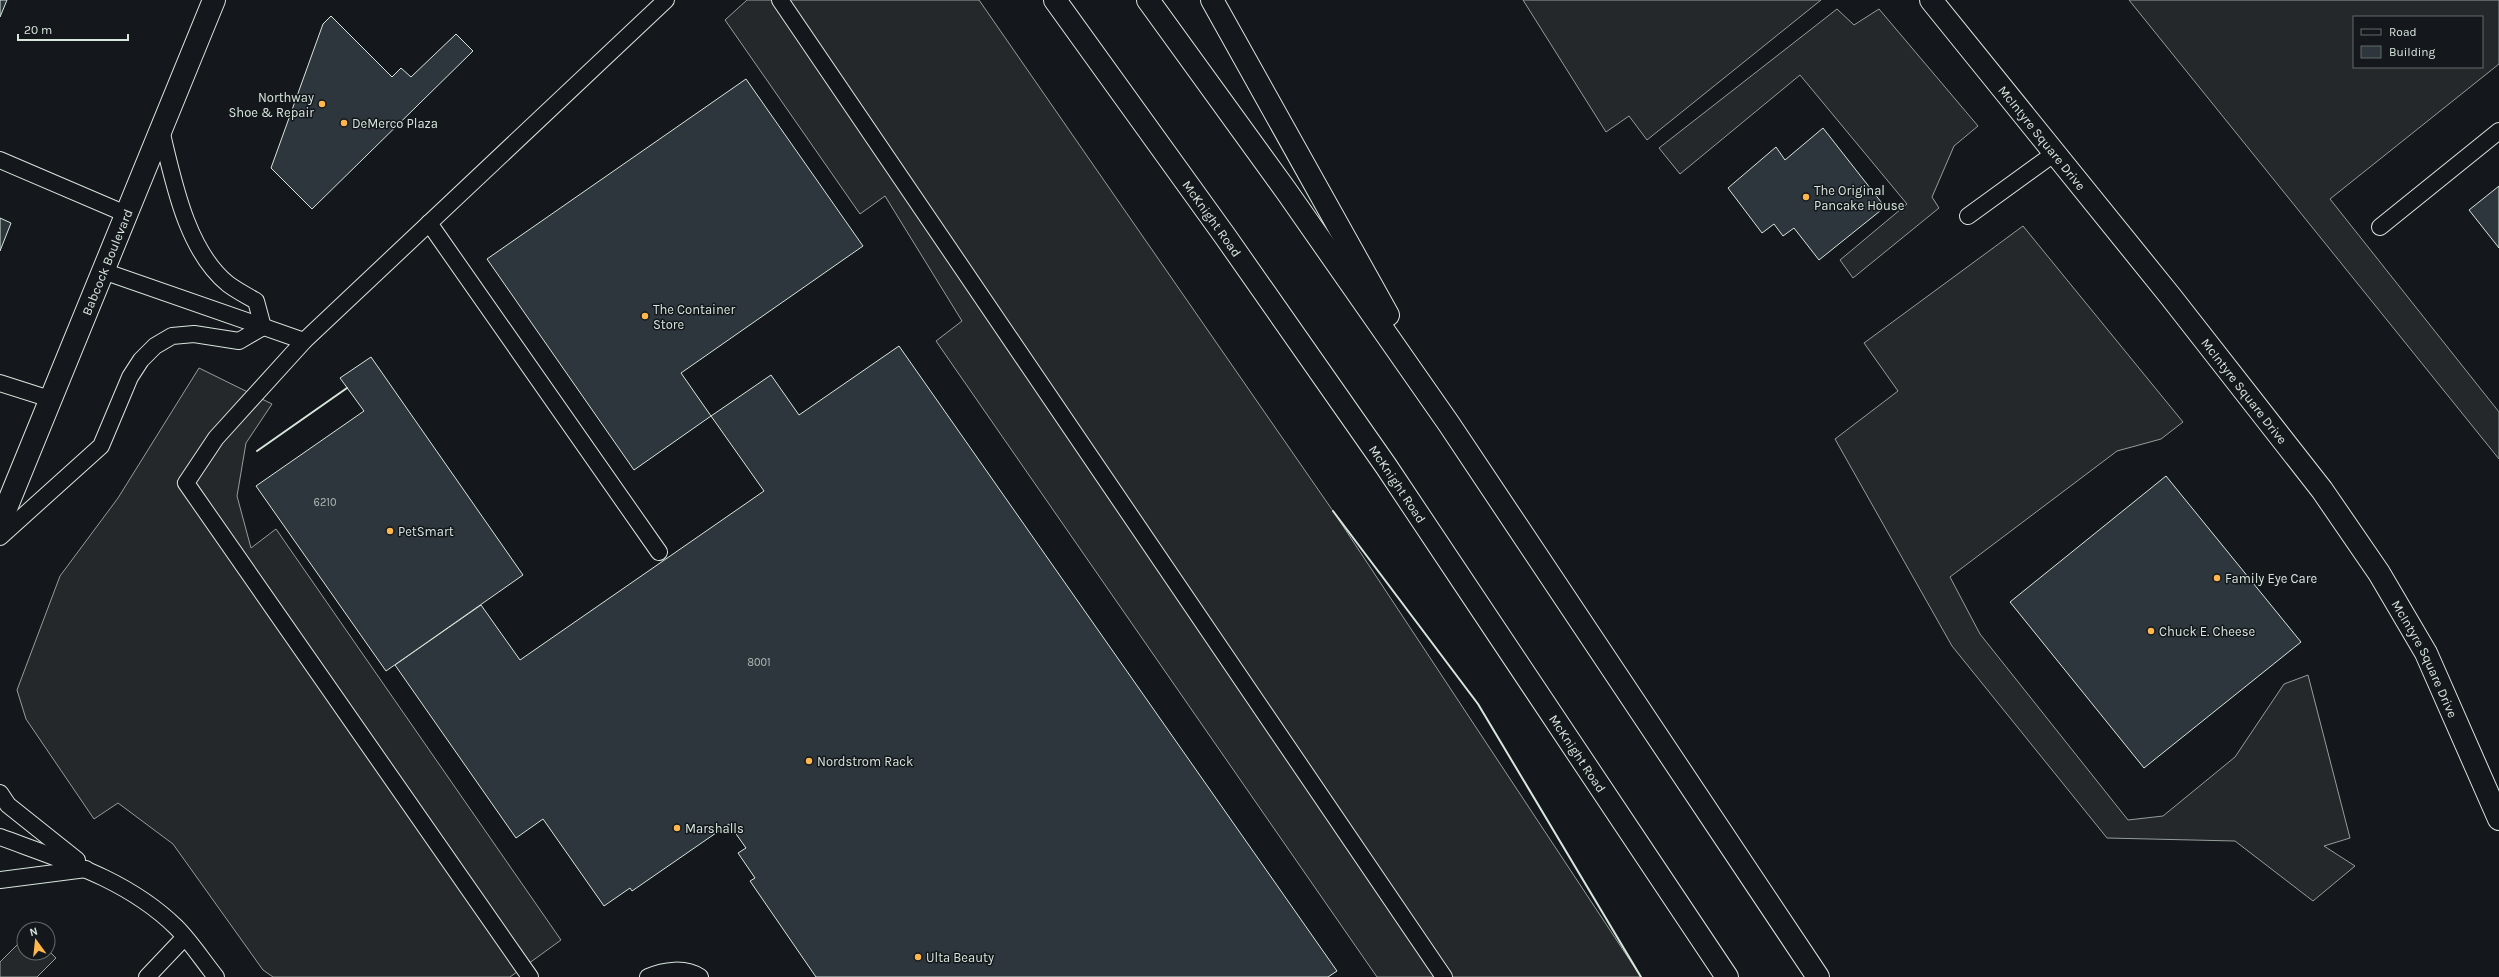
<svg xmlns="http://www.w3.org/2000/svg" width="2499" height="977" font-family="Karla,sans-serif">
  <rect width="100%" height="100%" fill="#14181c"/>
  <g fill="#24282b" stroke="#939e99" fill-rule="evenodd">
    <path d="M 747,0 L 979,0 L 1333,511 L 1641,977 L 1377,977 L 936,341 L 962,321 L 885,196 L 860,214 L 725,20 Z"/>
    <path d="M 1523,0 L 1821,0 L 1647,140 L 1629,116 L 1606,132 Z"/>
    <path d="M 2129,0 L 2499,0 L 2499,64 L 2330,199 L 2499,412 L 2499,459 ZM 2354,17 L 2482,17 L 2482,67 L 2354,67 Z"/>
    <path d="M 1837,9 L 1854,25 L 1879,9 L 1978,126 L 1954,146 L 1932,197 L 1939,208 L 1853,278 L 1840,260 L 1907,204 L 1800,75 L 1680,174 L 1659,148 Z"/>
    <path d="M 2023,226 L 2183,422 L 2161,439 L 2117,451 L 1950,577 L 1980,634 L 2128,820 L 2163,816 L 2235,757 L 2284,684 L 2308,675 L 2350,838 L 2324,846 L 2355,866 L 2313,901 L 2235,841 L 2107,838 L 1952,646 L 1835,439 L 1898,391 L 1864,343 Z"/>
    <path d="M 199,368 L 272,404 L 246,443 L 237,496 L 251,548 L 276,529 L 561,940 L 510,977 L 273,977 L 263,970 L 173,844 L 118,803 L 94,819 L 26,719 L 17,690 L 60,576 L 118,498 Z"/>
    <path d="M 24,938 L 24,953 L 48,953 L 48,950 L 56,958 L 37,977 L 0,977 L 0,962 Z"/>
  </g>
  <g fill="#2c363c" stroke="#d8e6dc">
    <path d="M 0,0 L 7,0 L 0,17 Z"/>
    <path d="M 331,16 L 392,77 L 401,68 L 411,77 L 456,34 L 473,51 L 312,209 L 271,168 L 323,24 Z"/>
    <path d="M 746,79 L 863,246 L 681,373 L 711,416 L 634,470 L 487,259 Z"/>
    <path d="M 1823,128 L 1885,207 L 1819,260 L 1794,228 L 1783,236 L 1774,224 L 1762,233 L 1728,188 L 1776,147 L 1785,160 Z"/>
    <path d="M 2499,186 L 2499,248 L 2469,210 Z"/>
    <path d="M 0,218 L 11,223 L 0,251 Z"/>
    <path d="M 899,346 L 1337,971 L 1328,977 L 816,977 L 750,881 L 755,878 L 738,853 L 746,848 L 729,824 L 632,891 L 630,888 L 604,906 L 543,819 L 516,838 L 395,665 L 481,605 L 520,660 L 764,491 L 711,416 L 771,375 L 799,415 Z"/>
    <path d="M 371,357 L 523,575 L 386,671 L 256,486 L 364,411 L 340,378 Z"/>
    <path d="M 2166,476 L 2301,642 L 2144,768 L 2010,602 Z"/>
  </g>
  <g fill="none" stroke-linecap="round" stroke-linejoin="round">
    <defs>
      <g id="lane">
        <path d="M 780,0 L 1444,977"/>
        <path d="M 161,130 C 173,179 186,250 228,284 C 236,290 247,296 256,301 L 263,327"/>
        <path d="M 0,160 L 126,214"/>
        <path d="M 1968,216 L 2055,153"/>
        <path d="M 429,223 L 659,552"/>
        <path d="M 2380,227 L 2499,131"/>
        <path d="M 103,271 L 304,341"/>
        <path d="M 0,383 L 50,399"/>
        <path d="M 0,537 L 101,446 L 130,377 L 141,360 L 155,346 L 172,336 L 194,334 L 239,341 L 263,327"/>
        <path d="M 0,793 L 8,805 L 77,860"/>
        <path d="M 0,837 C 62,860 127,879 176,927 C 191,942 203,961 216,977"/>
        <path d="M 0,880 L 86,869"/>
        <path d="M 147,977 L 184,938"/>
        <path d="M 530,977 L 186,483 L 216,438 L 304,341 L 666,0"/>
        <path d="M 648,977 C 664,970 685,967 700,977"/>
      </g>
      <g id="street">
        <path id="s1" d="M 1931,0 L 2171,297 L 2322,490 L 2379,573 L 2426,653 L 2499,819"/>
      </g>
      <g id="primary">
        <path id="s2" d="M 0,523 L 214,0"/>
      </g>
      <g id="highway">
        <path id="s3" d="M 1055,0 L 1225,236 L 1386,466 L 1727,977"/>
        <path d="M 1148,0 L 1287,192 L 1449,424 L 1818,977"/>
        <path d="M 1212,0 L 1388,315"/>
      </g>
    </defs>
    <use href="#lane" stroke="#d8e6dc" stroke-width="18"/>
    <use href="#street" stroke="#d8e6dc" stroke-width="24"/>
    <use href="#primary" stroke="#d8e6dc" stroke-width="24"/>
    <use href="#highway" stroke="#d8e6dc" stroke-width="24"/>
    <use href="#lane" stroke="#14181c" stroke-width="16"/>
    <use href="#street" stroke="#14181c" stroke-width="22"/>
    <use href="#primary" stroke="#14181c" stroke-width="22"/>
    <use href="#highway" stroke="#14181c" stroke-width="22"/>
    <g stroke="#d8e6dc" stroke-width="2">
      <path d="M 257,451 L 347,388"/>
      <path d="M 1333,511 L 1478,704 L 1641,977"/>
    </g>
  </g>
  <g fill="#ffb74d" stroke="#14181c" stroke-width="1.5">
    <circle cx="322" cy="104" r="4"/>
    <circle cx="344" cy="123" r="4"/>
    <circle cx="1806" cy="197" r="4"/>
    <circle cx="645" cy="316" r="4"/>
    <circle cx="390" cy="531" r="4"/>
    <circle cx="2217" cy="578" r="4"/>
    <circle cx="2151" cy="631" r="4"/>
    <circle cx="809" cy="761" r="4"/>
    <circle cx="677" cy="828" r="4"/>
    <circle cx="918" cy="957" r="4"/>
  </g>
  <g text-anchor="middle" stroke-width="3" stroke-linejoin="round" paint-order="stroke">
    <g font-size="11" fill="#adbab4">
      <text x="325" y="506">6210</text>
      <text x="759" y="666">8001</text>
    </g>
    <g font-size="13" fill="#d8e6dc" stroke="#14181c" text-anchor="start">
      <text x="314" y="102" text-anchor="end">Northway<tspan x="314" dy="15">Shoe &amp; Repair</tspan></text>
      <text x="352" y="128">DeMerco Plaza</text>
      <text x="1814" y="195">The Original<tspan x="1814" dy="15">Pancake House</tspan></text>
      <text x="653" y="314">The Container<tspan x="653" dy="15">Store</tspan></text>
      <text x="398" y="536">PetSmart</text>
      <text x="2225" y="583">Family Eye Care</text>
      <text x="2159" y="636">Chuck E. Cheese</text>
      <text x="817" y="766">Nordstrom Rack</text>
      <text x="685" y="833">Marshalls</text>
      <text x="926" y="962">Ulta Beauty</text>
    </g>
    <g font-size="13" fill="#d8e6dc" stroke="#14181c">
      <text dy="5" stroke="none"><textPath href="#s1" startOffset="177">McIntyre Square Drive</textPath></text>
      <text dy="5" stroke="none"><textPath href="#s3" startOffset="269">McKnight Road</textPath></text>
      <text dy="5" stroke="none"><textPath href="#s2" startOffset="282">Babcock Boulevard</textPath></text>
      <text dy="5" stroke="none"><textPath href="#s1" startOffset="501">McIntyre Square Drive</textPath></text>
      <text dy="5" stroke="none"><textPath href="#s3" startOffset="593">McKnight Road</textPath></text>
      <text dy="5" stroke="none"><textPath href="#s1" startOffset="825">McIntyre Square Drive</textPath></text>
      <text dy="5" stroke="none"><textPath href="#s3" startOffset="917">McKnight Road</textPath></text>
    </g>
  </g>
  <rect x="2353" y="16" width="130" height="52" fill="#14181c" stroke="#626a69"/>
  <rect x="2361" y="29" width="20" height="6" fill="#14181c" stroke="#626a69"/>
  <text x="2389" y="36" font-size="12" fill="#d8e6dc">Road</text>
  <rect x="2361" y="46" width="20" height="12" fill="#2c363c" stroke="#626a69"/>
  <text x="2389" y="56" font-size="12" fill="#d8e6dc">Building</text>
  <g transform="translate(36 941) rotate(345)"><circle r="19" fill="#14181c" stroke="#626a69"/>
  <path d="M0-3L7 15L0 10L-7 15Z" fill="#ffb74d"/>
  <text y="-6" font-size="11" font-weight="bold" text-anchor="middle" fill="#d8e6dc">N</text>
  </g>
  <path d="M18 34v6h110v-6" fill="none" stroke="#d8e6dc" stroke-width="2"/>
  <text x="24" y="34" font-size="12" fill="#d8e6dc" stroke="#14181c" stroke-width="3" paint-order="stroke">20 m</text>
</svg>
